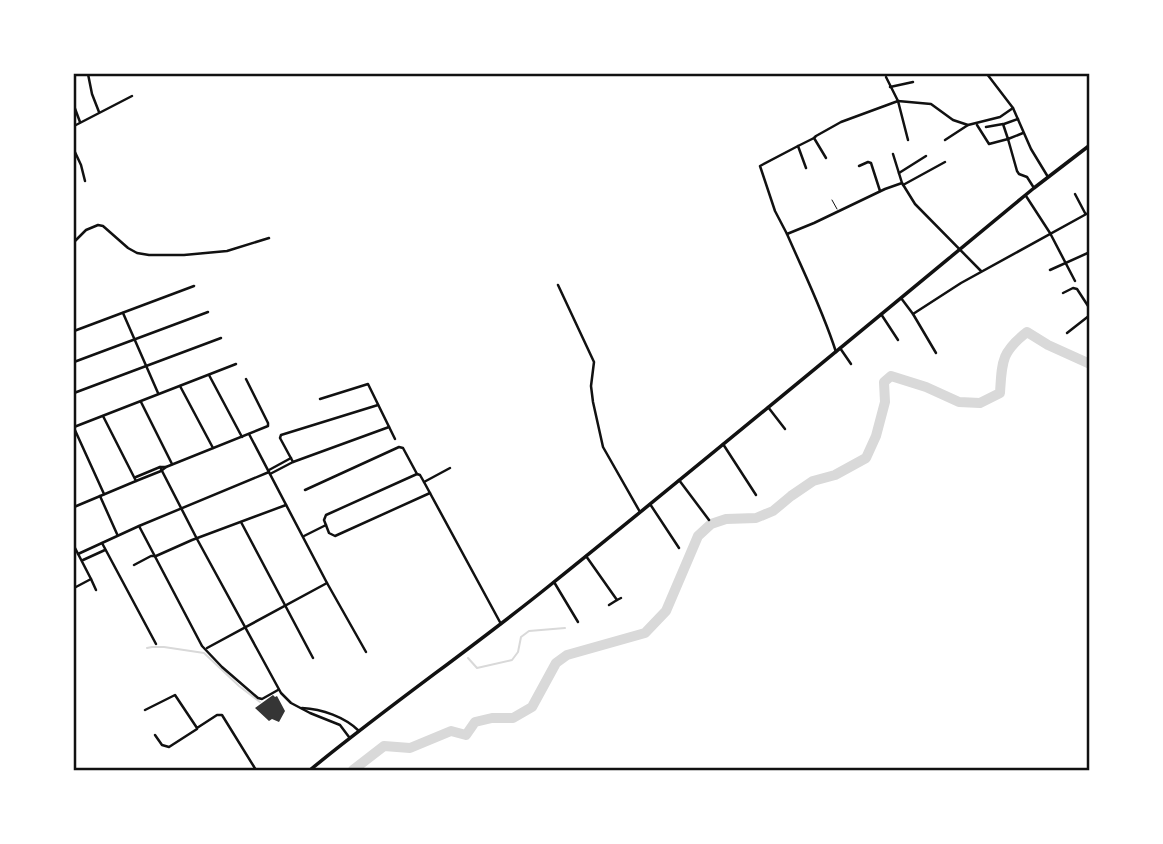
<svg xmlns="http://www.w3.org/2000/svg" width="1163" height="844" font-family="Rubik,sans-serif">
  <rect width="100%" height="100%" fill="#fff"/>
  <g fill="none" stroke-linecap="round" stroke-linejoin="round">
    <g stroke="#d9d9d9" stroke-width="2">
      <path d="M 147,648 L 152,647 L 164,647 L 204,653 L 239,686 L 260,702"/>
      <path d="M 468,658 L 477,668 L 512,660 L 518,652 L 521,637 L 529,631 L 565,628"/>
    </g>
    <path stroke="#d9d9d9" stroke-width="10" d="M 353,770 L 384,746 L 410,748 L 451,731 L 466,735 L 475,722 L 492,718 L 513,718 L 532,707 L 556,663 L 567,655 L 645,633 L 666,611 L 698,536 L 711,524 L 726,519 L 756,518 L 773,511 L 791,496 L 813,481 L 835,475 L 866,458 L 876,436 L 885,402 L 884,382 L 891,376 L 926,387 L 959,402 L 980,403 L 1000,393 C 1002,362 1001,352 1027,332 L 1048,345 L 1090,364"/>
  </g>
  <path fill="#353535" d="M 273,695 L 275,697 L 277,696 L 285,711 L 279,722 L 272,719 L 269,721 L 255,708 Z"/>
  <g fill="none" stroke-linecap="round" stroke-linejoin="round">
    <path stroke="#111" stroke-width="1" d="M 832,200 L 837,209"/>
    <g stroke="#111" stroke-width="2.5">
      <path d="M 88,74 L 92,94 L 99,112"/>
      <path d="M 987,74 L 1013,108 L 1031,149 L 1048,177"/>
      <path d="M 886,77 L 898,101 L 908,140"/>
      <path d="M 890,87 L 913,82"/>
      <path d="M 74,106 L 80,122"/>
      <path d="M 1004,124 L 1018,119"/>
      <path d="M 977,125 L 989,144 L 1008,139 L 1017,171 L 1019,174 L 1027,177 L 1034,188"/>
      <path d="M 74,126 L 132,96"/>
      <path d="M 986,127 L 1003,124 L 1008,139 L 1023,133"/>
      <path d="M 945,140 L 968,125"/>
      <path d="M 798,146 L 814,138"/>
      <path d="M 74,150 L 81,165 L 85,181"/>
      <path d="M 826,158 L 814,138 L 816,136 L 841,122 L 898,101 L 931,104 L 953,120 L 968,125 L 1000,117 L 1013,108"/>
      <path d="M 859,166 L 868,162 L 871,163 L 880,191"/>
      <path d="M 806,168 L 798,146 L 760,166 L 775,211 L 787,234 L 814,223 L 885,189 L 902,183 L 893,154"/>
      <path d="M 899,173 L 926,156"/>
      <path d="M 902,183 L 915,204 L 981,271"/>
      <path d="M 903,185 L 945,162"/>
      <path d="M 1075,194 L 1085,213"/>
      <path d="M 1026,196 L 1050,233 L 1075,281"/>
      <path d="M 787,234 C 804,273 823,311 836,352"/>
      <path d="M 74,242 L 86,230 L 98,225 L 103,226 L 128,248 L 137,253 L 149,255 L 184,255 L 227,251 L 269,238"/>
      <path d="M 1050,270 L 1090,252"/>
      <path d="M 558,285 L 594,362 L 591,386 L 593,402 L 603,447 L 640,512"/>
      <path d="M 1063,293 L 1073,288 L 1077,289 L 1090,309"/>
      <path d="M 901,298 L 913,314 L 961,283 L 1090,212"/>
      <path d="M 123,313 L 158,393"/>
      <path d="M 881,314 L 898,340"/>
      <path d="M 913,314 L 936,353"/>
      <path d="M 74,331 L 194,286"/>
      <path d="M 1067,333 L 1090,315"/>
      <path d="M 840,348 L 851,364"/>
      <path d="M 74,362 L 208,312"/>
      <path d="M 209,375 L 242,437"/>
      <path d="M 180,386 L 213,448"/>
      <path d="M 74,393 L 221,338"/>
      <path d="M 320,399 L 368,384 L 395,439"/>
      <path d="M 141,402 L 172,464"/>
      <path d="M 768,407 L 785,429"/>
      <path d="M 103,416 L 136,481"/>
      <path d="M 74,427 L 236,364"/>
      <path d="M 74,428 L 104,494"/>
      <path d="M 249,434 L 327,583 L 366,652"/>
      <path d="M 723,444 L 756,495"/>
      <path d="M 293,462 L 280,438 L 281,435 L 378,405"/>
      <path d="M 160,467 L 197,539 L 281,693 L 291,703 L 310,713 L 340,725 L 349,737"/>
      <path d="M 269,470 L 291,458"/>
      <path d="M 270,474 L 293,462 L 389,427"/>
      <path d="M 417,474 L 326,515 L 324,520 L 329,533 L 335,536 L 430,493"/>
      <path d="M 136,477 L 160,467 L 166,467"/>
      <path d="M 679,480 L 709,520"/>
      <path d="M 424,482 L 450,468"/>
      <path d="M 305,490 L 399,447 L 403,448 L 417,474 L 420,475 L 424,482 L 501,624"/>
      <path d="M 100,496 L 117,534"/>
      <path d="M 650,504 L 679,548"/>
      <path d="M 74,507 L 136,481 L 161,471 L 166,467 L 268,426 L 268,423 L 246,379"/>
      <path d="M 241,522 L 313,658"/>
      <path d="M 139,526 L 202,646 L 222,667 L 258,698 L 262,699 L 278,690"/>
      <path d="M 304,536 L 326,525"/>
      <path d="M 102,543 L 156,644"/>
      <path d="M 74,546 L 91,579 L 74,588"/>
      <path d="M 78,554 L 139,526 L 269,472"/>
      <path d="M 586,556 L 617,600 L 621,598"/>
      <path d="M 83,560 L 105,550"/>
      <path d="M 134,565 L 151,556 L 156,556 L 192,540 L 286,505"/>
      <path d="M 91,579 L 96,590"/>
      <path d="M 554,582 L 578,622"/>
      <path d="M 609,605 L 617,600"/>
      <path d="M 207,648 L 327,583"/>
      <path d="M 302,708 C 322,709 345,717 359,731"/>
      <path d="M 145,710 L 175,695 L 197,728 L 217,715 L 222,715 L 256,770"/>
      <path d="M 155,735 L 162,745 L 169,747 L 197,729"/>
    </g>
    <path stroke="#111" stroke-width="3.5" d="M 310,770 C 388,706 471,649 549,586 C 712,455 873,321 1034,188 L 1090,145"/>
  </g>
  <rect width="1163" height="844" fill="none" stroke="#ffffff" stroke-width="150"/>
  <rect x="75" y="75" width="1013" height="694" fill="none" stroke="#111" stroke-width="2.5"/>
</svg>
